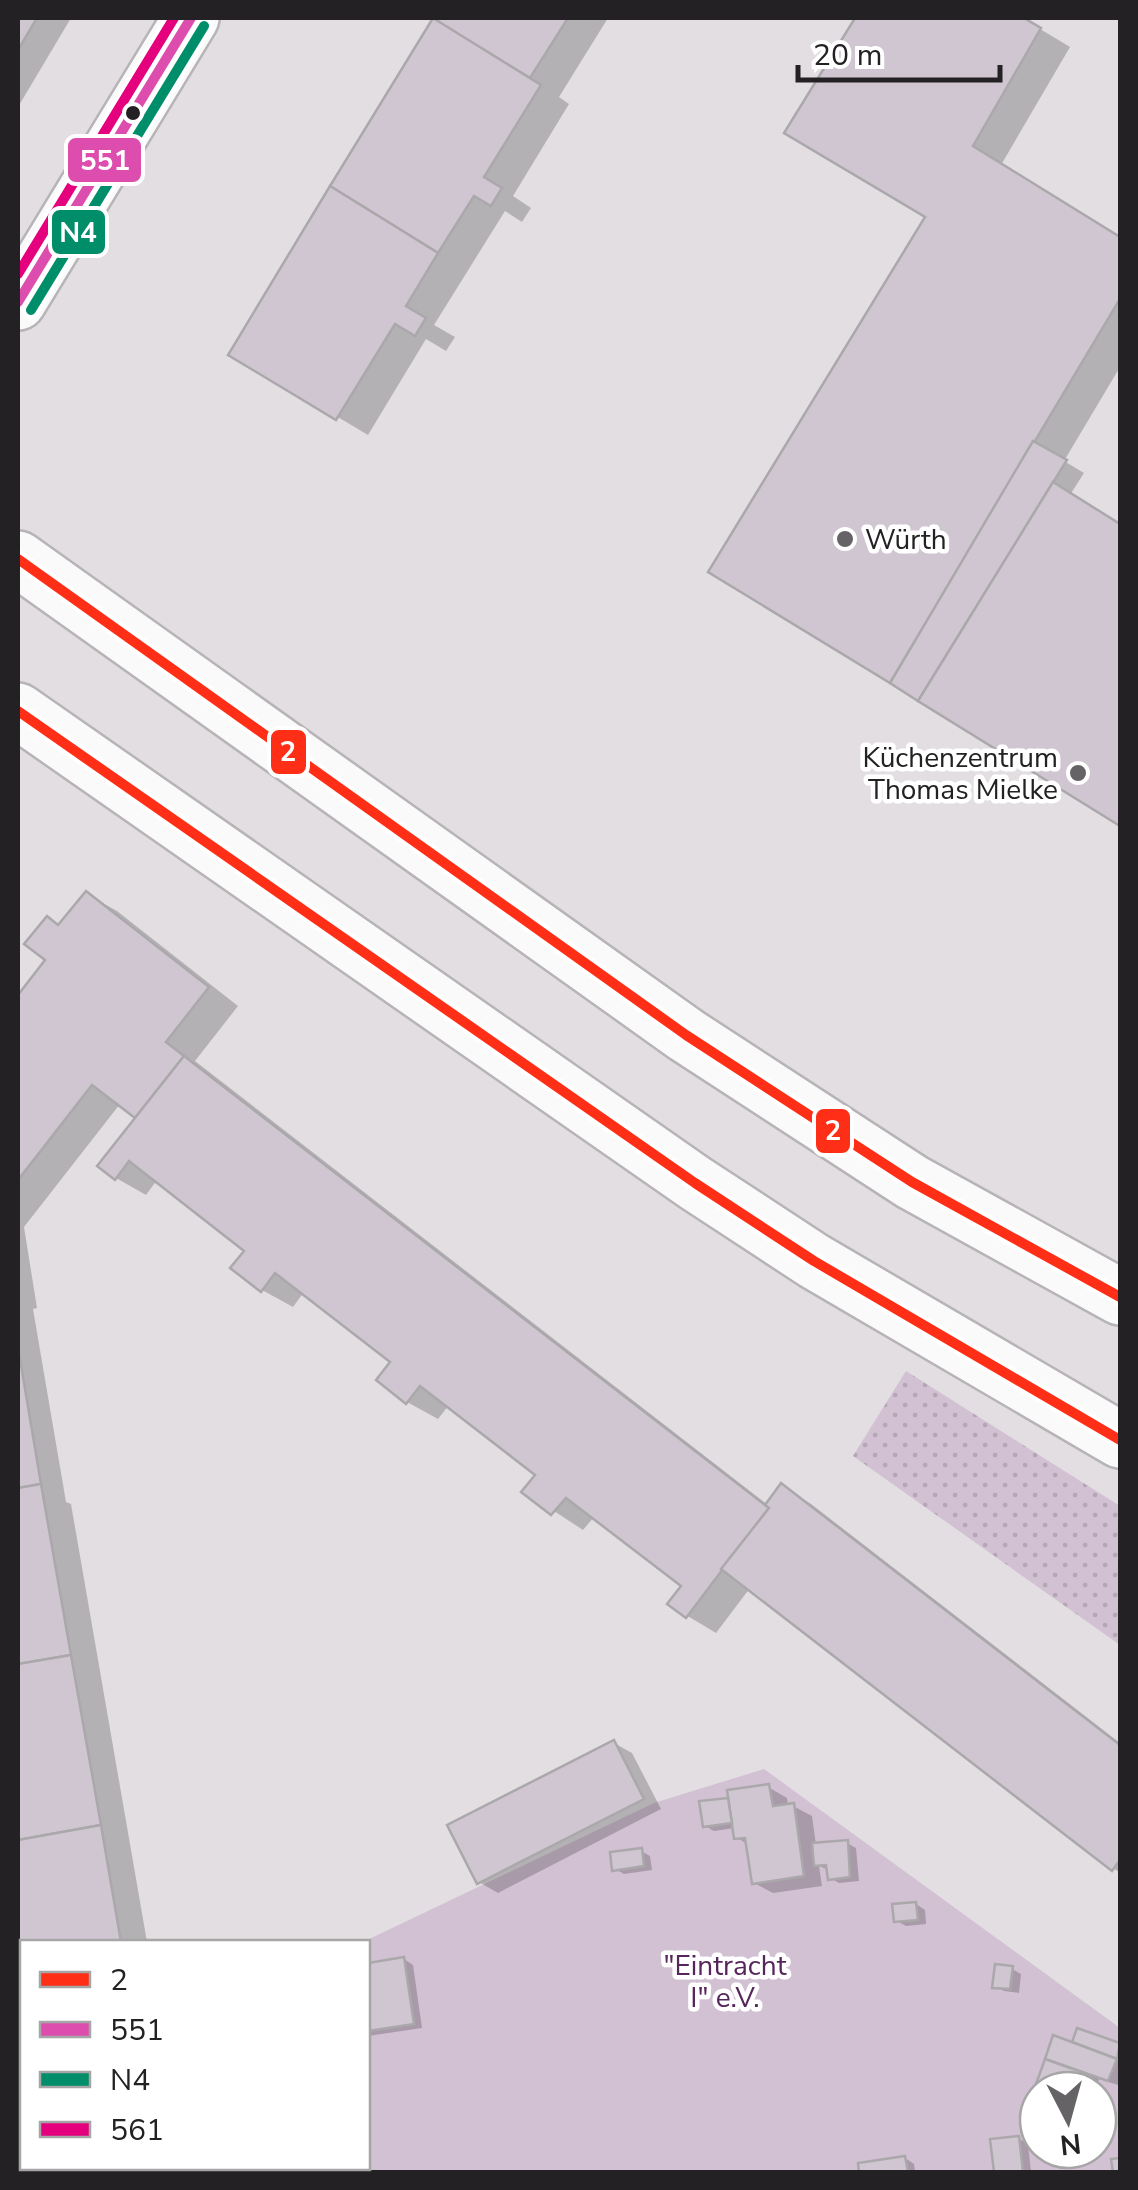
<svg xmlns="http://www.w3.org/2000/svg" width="1138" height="2190" font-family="'Nunito Sans',sans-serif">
  <defs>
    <pattern id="grass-dots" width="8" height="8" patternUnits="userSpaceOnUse" patternTransform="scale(2.5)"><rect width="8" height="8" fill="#d2c1d3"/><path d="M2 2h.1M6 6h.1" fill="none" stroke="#b4a6b5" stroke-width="1.8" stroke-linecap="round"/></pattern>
  </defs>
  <rect width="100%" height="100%" fill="#e2dee2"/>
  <path fill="url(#grass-dots)" d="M 906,1371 L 1120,1506 L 1120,1645 L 853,1456 Z"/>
  <path fill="#d2c1d3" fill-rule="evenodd" d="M 764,1769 L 1120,2028 L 1120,2172 L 339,2172 L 338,2168 L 368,2168 L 368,1942 L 363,1942 L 654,1803 ZM 1038,2090 L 1098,2090 L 1098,2150 L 1038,2150 Z"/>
  <g fill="#0003">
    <path d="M 18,18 L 71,18 L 18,107 Z"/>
    <path d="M 436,18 L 608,18 L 559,97 L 569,104 L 513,196 L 531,208 L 522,222 L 505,211 L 434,325 L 455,337 L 446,351 L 426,339 L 368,435 L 232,354 Z"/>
    <path d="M 858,18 L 1022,18 L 1070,47 L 1001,165 L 1120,237 L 1120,367 L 1064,461 L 1084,473 L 1070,495 L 1120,525 L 1120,823 L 920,698 L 928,216 L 788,132 Z"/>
    <path d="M 86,894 L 117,911 L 238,1006 L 195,1061 L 768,1505 L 781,1486 L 811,1504 L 1120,1743 L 1120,1873 L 750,1588 L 716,1633 L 686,1615 L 685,1586 L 594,1517 L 583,1530 L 525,1492 L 538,1475 L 449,1405 L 438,1419 L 407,1402 L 393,1361 L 304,1292 L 293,1307 L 262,1290 L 247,1250 L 157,1180 L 146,1195 L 116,1178 L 138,1117 L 120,1104 L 24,1227 L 37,1308 L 33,1309 L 66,1502 L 71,1504 L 147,1942 L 22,1942 L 22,2009 L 18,1981 L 18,999 L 48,960 L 60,927 Z"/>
    <path d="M 614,1743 L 632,1753 L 661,1809 L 498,1893 L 479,1882 Z"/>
    <path d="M 768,1787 L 787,1798 L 788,1806 L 793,1806 L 812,1816 L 816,1845 L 847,1843 L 856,1848 L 859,1881 L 839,1883 L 830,1878 L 829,1870 L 819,1866 L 822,1886 L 773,1893 L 754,1883 L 749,1845 L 736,1837 L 735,1828 L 714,1831 L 705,1826 L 702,1803 L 731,1800 Z"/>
    <path d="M 641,1851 L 650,1856 L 652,1870 L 624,1874 L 615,1869 Z"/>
    <path d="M 916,1904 L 925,1910 L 926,1924 L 906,1926 L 897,1921 Z"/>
    <path d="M 404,1959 L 413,1965 L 422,2028 L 368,2036 L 368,1965 Z"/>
    <path d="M 1012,1969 L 1021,1974 L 1019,1993 L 1004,1991 L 995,1986 Z"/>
    <path d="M 1079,2031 L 1120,2046 L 1118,2085 L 1099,2079 L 1095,2090 L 1052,2090 L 1039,2083 L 1055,2039 L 1073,2046 Z"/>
    <path d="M 1018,2138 L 1028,2144 L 1031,2172 L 996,2172 L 992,2141 Z"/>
    <path d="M 905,2158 L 914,2164 L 915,2172 L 862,2172 L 860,2165 Z"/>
    <path d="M 50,2168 L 285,2168 L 285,2172 L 51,2172 Z"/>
  </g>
  <g fill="#d0c6d1" stroke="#aaa8aa" stroke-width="2.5">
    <path d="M 18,18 L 37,18 L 18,50 Z"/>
    <path d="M 431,18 L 568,18 L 530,78 Z"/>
    <path d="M 433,18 L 541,85 L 484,177 L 502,188 L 491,206 L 474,196 L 438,253 L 330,186 Z"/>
    <path d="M 855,18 L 1024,18 L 1041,28 L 973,146 L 1120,237 L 1120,299 L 890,683 L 708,572 L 925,217 L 784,133 Z"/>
    <path d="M 330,186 L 438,253 L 406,306 L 426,318 L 415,336 L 395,324 L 336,420 L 228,355 Z"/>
    <path d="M 1033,441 L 1067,460 L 918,701 L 890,683 Z"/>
    <path d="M 1053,482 L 1120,524 L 1120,826 L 918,701 Z"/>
    <path d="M 86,891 L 209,987 L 166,1042 L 184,1056 L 135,1118 L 92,1085 L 18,1180 L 18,995 L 45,960 L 24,944 L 47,916 L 58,925 Z"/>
    <path d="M 184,1056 L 769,1508 L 686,1618 L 667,1604 L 681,1586 L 566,1498 L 551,1515 L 521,1492 L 535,1475 L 420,1386 L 406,1404 L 376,1380 L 390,1362 L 275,1273 L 261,1292 L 230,1268 L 244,1251 L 129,1161 L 115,1180 L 97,1166 Z"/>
    <path d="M 18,1347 L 41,1484 L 18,1488 Z"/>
    <path d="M 781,1483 L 1120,1745 L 1120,1860 L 1112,1871 L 721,1569 L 769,1508 L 765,1505 Z"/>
    <path d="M 41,1484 L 71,1655 L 18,1664 L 18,1488 Z"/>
    <path d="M 71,1655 L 101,1825 L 18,1840 L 18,1664 Z"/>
    <path d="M 614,1740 L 644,1799 L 477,1884 L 447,1825 Z"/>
    <path d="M 769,1784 L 773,1806 L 794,1803 L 804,1876 L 752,1884 L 745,1838 L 734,1839 L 727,1790 Z"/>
    <path d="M 728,1798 L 732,1823 L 703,1827 L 699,1801 Z"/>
    <path d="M 101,1825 L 121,1942 L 22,1942 L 22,2024 L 18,1995 L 18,1840 Z"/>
    <path d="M 848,1840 L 850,1877 L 828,1880 L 826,1865 L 814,1866 L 812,1843 Z"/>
    <path d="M 642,1848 L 644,1866 L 612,1871 L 610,1852 Z"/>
    <path d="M 916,1902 L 918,1920 L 894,1922 L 892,1904 Z"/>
    <path d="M 404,1957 L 414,2024 L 368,2031 L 368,1963 Z"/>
    <path d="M 995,1964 L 1013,1966 L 1010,1989 L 992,1988 Z"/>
    <path d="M 1077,2028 L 1120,2043 L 1117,2059 L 1072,2042 Z"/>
    <path d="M 1053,2035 L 1117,2059 L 1108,2081 L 1045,2059 Z"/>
    <path d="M 1045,2059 L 1090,2075 L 1085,2090 L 1051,2090 L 1036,2084 Z"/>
    <path d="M 1019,2136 L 1023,2172 L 994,2172 L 990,2139 Z"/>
    <path d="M 905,2156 L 908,2172 L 859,2172 L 858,2163 Z"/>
    <path d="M 1120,2158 L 1120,2172 L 1113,2172 L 1111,2159 Z"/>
    <path d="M 48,2168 L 266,2168 L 267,2172 L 48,2172 Z"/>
  </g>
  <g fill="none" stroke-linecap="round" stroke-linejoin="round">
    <defs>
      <path id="secondary" d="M 18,302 L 191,18"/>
      <g id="primary">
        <path d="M 18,559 L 686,1035 L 912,1182 L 1120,1297"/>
        <path d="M 18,711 L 695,1183 L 814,1261 L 1120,1440"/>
      </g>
    </defs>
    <use href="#secondary" stroke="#b7b4b7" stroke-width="60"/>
    <use href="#primary" stroke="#b7b4b7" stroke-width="60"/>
    <use href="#secondary" stroke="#fbfafb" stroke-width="55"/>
    <use href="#primary" stroke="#fbfafb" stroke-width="55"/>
    <defs>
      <g id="bus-1">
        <path d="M 18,559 L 686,1035 L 912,1182 L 1120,1297"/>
        <path d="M 18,711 L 695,1183 L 814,1261 L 1120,1440"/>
      </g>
      <path id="bus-2" d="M 18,302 L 191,18"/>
      <path id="bus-3" d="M 31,310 L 204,26"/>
      <path id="bus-4" d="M 18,274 L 174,18"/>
    </defs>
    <use href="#bus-1" stroke="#fff" stroke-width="18"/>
    <use href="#bus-2" stroke="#fff" stroke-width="18"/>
    <use href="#bus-3" stroke="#fff" stroke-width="18"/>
    <use href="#bus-4" stroke="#fff" stroke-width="18"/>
    <use href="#bus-1" stroke="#ff2e17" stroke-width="10"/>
    <use href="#bus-2" stroke="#dd4dae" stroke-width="10"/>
    <use href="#bus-3" stroke="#008d6a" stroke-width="10"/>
    <use href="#bus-4" stroke="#e5007d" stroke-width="10"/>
  </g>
  <circle fill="#232123" stroke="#fff" stroke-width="4" cx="133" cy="113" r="9"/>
  <g fill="#666366" stroke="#fff" stroke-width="4">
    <circle cx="845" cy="539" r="10"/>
    <circle cx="1078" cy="773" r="10"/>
  </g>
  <g text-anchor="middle" stroke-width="9" stroke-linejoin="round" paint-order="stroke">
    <g font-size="28" fill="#232123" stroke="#fff" text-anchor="start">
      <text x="865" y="549">Würth</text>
      <text x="1058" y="767" text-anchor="end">Küchenzentrum<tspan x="1058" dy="32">Thomas Mielke</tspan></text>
    </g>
    <g font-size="28" fill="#56255b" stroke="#fff">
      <text x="725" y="1975">"Eintracht<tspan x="725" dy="32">I" e.V.</tspan></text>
    </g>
  </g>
  <g stroke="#fff" stroke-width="4">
    <rect x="66" y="136" width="77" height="48" rx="10" fill="#dd4dae"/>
    <rect x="50" y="208" width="57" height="48" rx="10" fill="#008d6a"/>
    <rect x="269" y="728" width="39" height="48" rx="10" fill="#ff2e17"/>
    <rect x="814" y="1107" width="38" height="48" rx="10" fill="#ff2e17"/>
  </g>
  <g font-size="28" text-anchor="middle" font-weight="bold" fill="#fff">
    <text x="105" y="170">551</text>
    <text x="78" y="242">N4</text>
    <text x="288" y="761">2</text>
    <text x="833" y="1140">2</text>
  </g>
  <rect width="1138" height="2190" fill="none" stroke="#232123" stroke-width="40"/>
  <rect x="20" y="1940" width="350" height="230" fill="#ffffff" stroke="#a7a6a7" stroke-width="2.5"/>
  <rect x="40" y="1972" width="50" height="15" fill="#ff2e17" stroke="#a7a6a7" stroke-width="2.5"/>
  <text x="110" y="1990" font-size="30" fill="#232123">2</text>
  <rect x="40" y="2022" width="50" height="15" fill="#dd4dae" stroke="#a7a6a7" stroke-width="2.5"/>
  <text x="110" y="2040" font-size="30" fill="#232123">551</text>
  <rect x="40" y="2072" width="50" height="15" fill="#008d6a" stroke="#a7a6a7" stroke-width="2.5"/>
  <text x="110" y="2090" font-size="30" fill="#232123">N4</text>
  <rect x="40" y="2122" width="50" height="15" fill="#e5007d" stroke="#a7a6a7" stroke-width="2.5"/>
  <text x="110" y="2140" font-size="30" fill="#232123">561</text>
  <g transform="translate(1068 2120) rotate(174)"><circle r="48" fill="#ffffff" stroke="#a7a6a7" stroke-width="2.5"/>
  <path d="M0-8L18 38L0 25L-18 38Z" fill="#666366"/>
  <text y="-15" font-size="28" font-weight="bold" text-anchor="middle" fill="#232123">N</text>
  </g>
  <path d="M798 65v15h202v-15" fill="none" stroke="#232123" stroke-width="5"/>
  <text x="813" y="65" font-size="30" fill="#232123" stroke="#ffffff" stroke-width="8" paint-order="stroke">20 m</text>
</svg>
